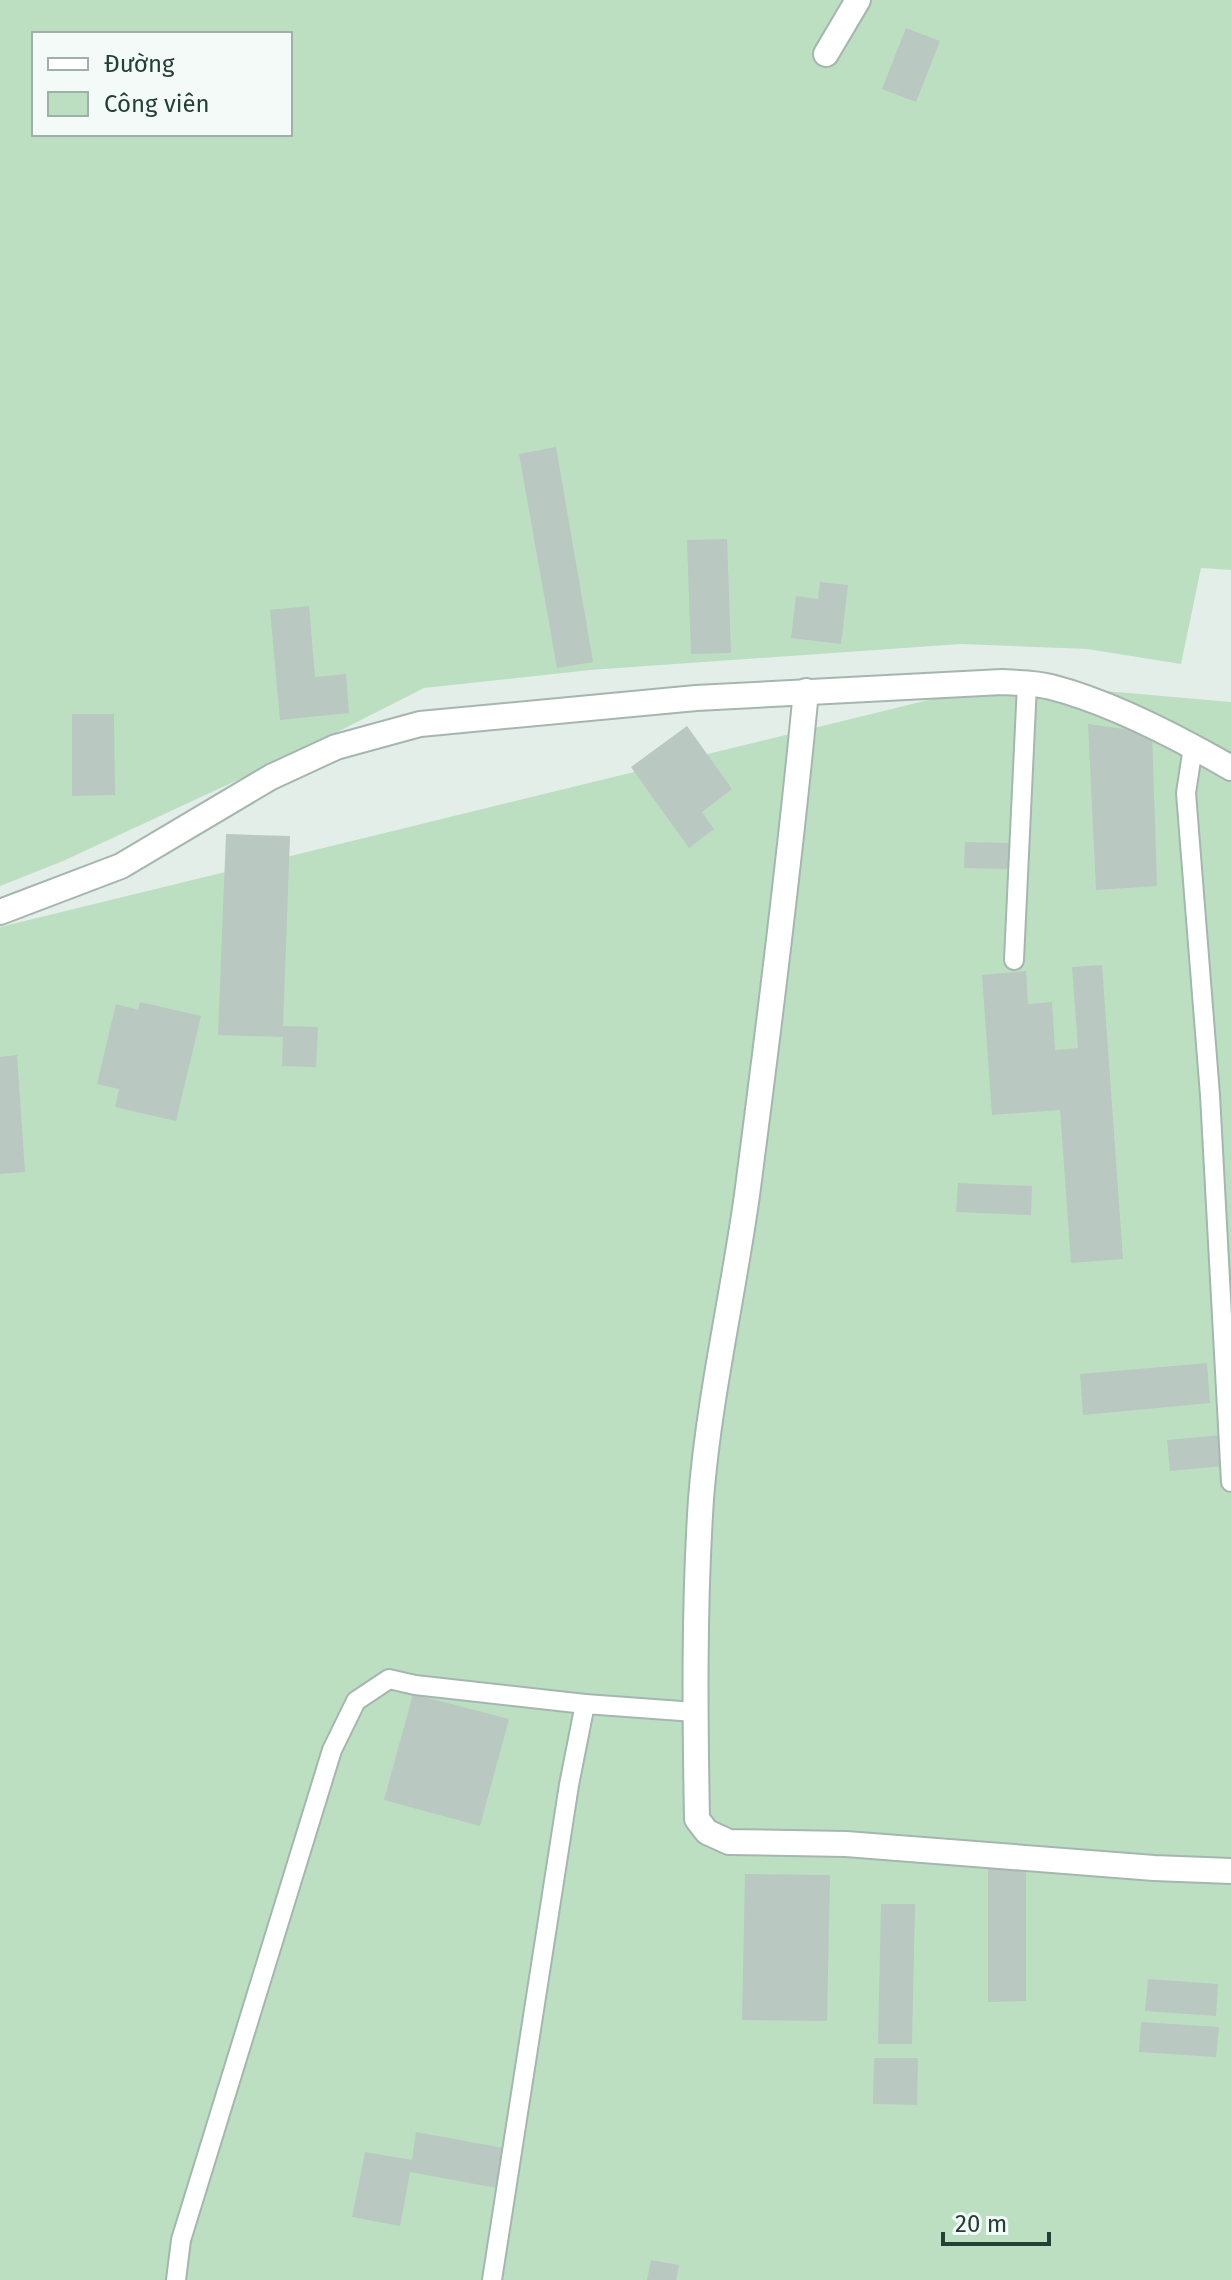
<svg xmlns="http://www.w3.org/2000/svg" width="1231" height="2280" font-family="'Fira Sans',sans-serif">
  <rect width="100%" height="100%" fill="#e3eee8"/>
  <g fill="#bcdfc2" fill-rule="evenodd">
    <path d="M 0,0 L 1231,0 L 1231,570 L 1201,568 L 1181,664 L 1087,649 L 961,644 L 590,670 L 424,688 L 296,753 L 63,861 L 0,886 ZM 34,34 L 290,34 L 290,134 L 34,134 Z"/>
    <path d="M 1002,682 L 1231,702 L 1231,2280 L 0,2280 L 0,927 Z"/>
  </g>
  <g fill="#b9c8c1">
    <path d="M 906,28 L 940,41 L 916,102 L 882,89 Z"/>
    <path d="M 556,447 L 593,662 L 557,668 L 519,454 Z"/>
    <path d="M 727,539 L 731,653 L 691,654 L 687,540 Z"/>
    <path d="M 820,582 L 848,585 L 841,644 L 791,638 L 796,596 L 818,599 Z"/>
    <path d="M 309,606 L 315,677 L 346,674 L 349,713 L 280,720 L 270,610 Z"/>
    <path d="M 72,714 L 114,714 L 115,795 L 72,796 Z"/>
    <path d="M 1088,724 L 1152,733 L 1157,886 L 1096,890 Z"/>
    <path d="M 687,726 L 732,789 L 702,812 L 714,829 L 689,848 L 631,767 Z"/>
    <path d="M 226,834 L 290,836 L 283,1026 L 318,1027 L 316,1067 L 282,1066 L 283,1037 L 218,1035 Z"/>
    <path d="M 965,842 L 1009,843 L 1008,869 L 964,868 Z"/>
    <path d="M 1102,965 L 1123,1259 L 1071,1263 L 1060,1110 L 992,1115 L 982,975 L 1026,971 L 1028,1004 L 1052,1002 L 1055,1050 L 1078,1048 L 1072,967 Z"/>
    <path d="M 140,1002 L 201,1016 L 176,1121 L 115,1107 L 119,1089 L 97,1084 L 116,1004 L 138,1010 Z"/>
    <path d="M 17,1055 L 25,1172 L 0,1174 L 0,1057 Z"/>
    <path d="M 958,1183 L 1032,1186 L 1031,1215 L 956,1212 Z"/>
    <path d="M 1207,1363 L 1210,1403 L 1083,1415 L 1080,1374 Z"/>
    <path d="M 1221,1435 L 1223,1466 L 1170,1471 L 1167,1440 Z"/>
    <path d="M 413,1694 L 509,1719 L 480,1826 L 384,1800 Z"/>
    <path d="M 988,1866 L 1026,1866 L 1026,2001 L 988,2002 Z"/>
    <path d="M 745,1874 L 830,1875 L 827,2021 L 742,2020 Z"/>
    <path d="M 881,1904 L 915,1904 L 912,2044 L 878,2044 Z"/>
    <path d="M 1148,1979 L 1218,1984 L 1216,2016 L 1145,2011 Z"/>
    <path d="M 1141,2022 L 1219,2027 L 1216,2057 L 1139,2052 Z"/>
    <path d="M 874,2058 L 918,2058 L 917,2105 L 873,2104 Z"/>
    <path d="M 416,2132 L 509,2149 L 502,2189 L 410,2172 L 400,2226 L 352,2217 L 365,2152 L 412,2160 Z"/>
    <path d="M 651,2260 L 679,2265 L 676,2280 L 647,2280 Z"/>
  </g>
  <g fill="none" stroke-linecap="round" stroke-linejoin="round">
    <defs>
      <g id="lane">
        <path d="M 1193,747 L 1186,793 L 1210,1095 L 1231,1482"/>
        <path d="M 1014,960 L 1027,684"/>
        <path d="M 176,2280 L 181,2240 L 332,1750 L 356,1701 L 389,1679 L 415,1685 L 585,1704"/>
        <path d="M 492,2280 L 569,1785 L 585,1704 L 695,1712"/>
      </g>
      <g id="street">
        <path d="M 826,54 L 858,0"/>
        <path d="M 806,691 C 790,859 769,1027 747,1195 C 733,1296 709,1397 701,1499 C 694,1605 695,1713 697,1819 L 707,1832 L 729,1842 L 846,1844 L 1154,1868 L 1231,1871"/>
        <path d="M 0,912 L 121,866 L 271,777 L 336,747 L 420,724 L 696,698 L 1002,682 C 1018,683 1036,683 1051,687 C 1110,702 1179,738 1231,768"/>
      </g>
    </defs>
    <use href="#lane" stroke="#a5b6af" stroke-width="22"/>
    <use href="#street" stroke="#a5b6af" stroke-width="28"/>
    <use href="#lane" stroke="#fff" stroke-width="18"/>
    <use href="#street" stroke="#fff" stroke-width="24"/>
  </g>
  <rect x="32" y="32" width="260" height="104" fill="#f4faf7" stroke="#a0b0a9" stroke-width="2"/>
  <rect x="48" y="58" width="40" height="12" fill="#ffffff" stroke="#a0b0a9" stroke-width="2"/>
  <text x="104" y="72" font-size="24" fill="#224035">Đường</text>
  <rect x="48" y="92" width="40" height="24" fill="#bcdfc2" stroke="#a0b0a9" stroke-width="2"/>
  <text x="104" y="112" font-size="24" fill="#224035">Công viên</text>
  <path d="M943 2232v12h106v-12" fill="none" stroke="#224035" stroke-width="4"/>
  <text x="955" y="2232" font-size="24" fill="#224035" stroke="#f4faf7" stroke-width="6" paint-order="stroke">20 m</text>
</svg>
